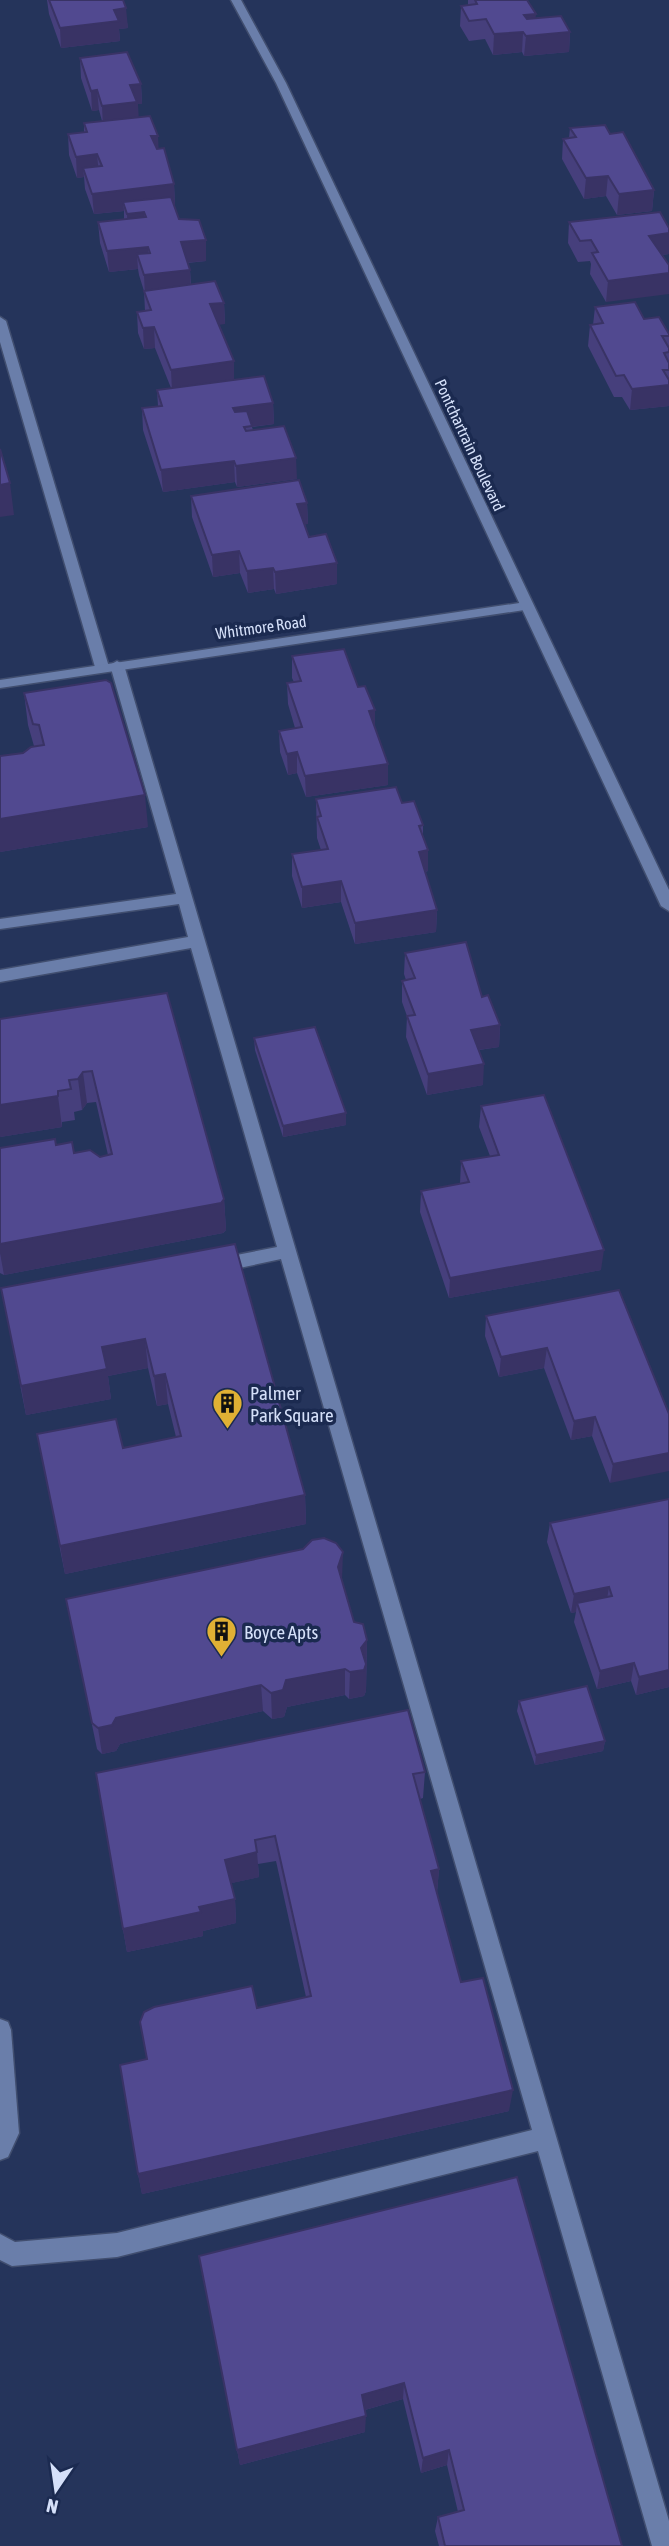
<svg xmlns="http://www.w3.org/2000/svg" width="669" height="2546" font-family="'Asap Condensed',sans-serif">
  <rect width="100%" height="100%" fill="#25345b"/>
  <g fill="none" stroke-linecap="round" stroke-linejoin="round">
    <defs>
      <g id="service">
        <path d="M 0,317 L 6,321 L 109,667 L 107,670 L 97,670 L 95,667 L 0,342 Z"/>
        <path d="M 117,661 L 124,665 L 669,2521 L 669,2546 L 652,2546 L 538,2151 L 117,2257 L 12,2266 L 0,2260 L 0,2234 L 15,2242 L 117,2233 L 532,2130 L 281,1259 L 216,1273 L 210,1271 L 207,1266 L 210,1261 L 216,1259 L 277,1247 L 191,948 L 0,982 L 0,970 L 188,937 L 179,904 L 0,929 L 0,919 L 176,894 L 110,665 Z"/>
      </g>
      <g id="minor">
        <path d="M 526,602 L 531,603 L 531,609 L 0,688 L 0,680 Z"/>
        <path d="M 0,2019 L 8,2022 L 11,2030 L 19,2133 L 8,2157 L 0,2160 Z"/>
      </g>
      <path id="tertiary" d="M 231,0 L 241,0 L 286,83 L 669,890 L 669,911 L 661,906 L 276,83 Z"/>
    </defs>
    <use href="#service" stroke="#414e6f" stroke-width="3"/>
    <use href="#minor" stroke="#414e6f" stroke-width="3"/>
    <use href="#tertiary" stroke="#414e6f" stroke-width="3"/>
    <use href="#service" fill="#6a7eaa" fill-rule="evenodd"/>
    <use href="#minor" fill="#6a7eaa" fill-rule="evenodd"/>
    <use href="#tertiary" fill="#6a7eaa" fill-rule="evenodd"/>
  </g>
  <g fill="#463f7c">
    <path d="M 47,0 L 123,0 L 128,28 L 119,29 L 120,41 L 61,48 L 49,14 Z"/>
    <path d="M 468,0 L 516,0 L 535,18 L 570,32 L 569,52 L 524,56 L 522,52 L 493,55 L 485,39 L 469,41 L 460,26 L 461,6 L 468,5 Z"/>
    <path d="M 80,58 L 141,84 L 142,104 L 138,104 L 138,117 L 158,136 L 158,148 L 174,184 L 175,205 L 173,205 L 179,219 L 206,261 L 187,263 L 190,270 L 191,285 L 224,303 L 225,324 L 219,324 L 234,361 L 234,380 L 273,403 L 274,424 L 252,427 L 253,430 L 297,479 L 237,487 L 235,482 L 163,492 L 143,430 L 142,408 L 158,406 L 157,390 L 171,388 L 155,348 L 144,349 L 138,333 L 137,312 L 145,311 L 144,291 L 139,275 L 138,269 L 109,272 L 100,243 L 98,222 L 124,219 L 124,211 L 94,214 L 85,189 L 84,177 L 77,178 L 69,155 L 68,134 L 84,132 L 84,123 L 102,121 L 99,110 L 92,111 L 81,78 Z"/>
    <path d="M 570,128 L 610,134 L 654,190 L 652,211 L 617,215 L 606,196 L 584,199 L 562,159 L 563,139 L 569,138 Z"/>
    <path d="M 569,222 L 669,228 L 669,254 L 662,255 L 606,302 L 590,274 L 591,264 L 590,261 L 578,262 L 568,243 Z"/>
    <path d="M 595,307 L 644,319 L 669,334 L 669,406 L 630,410 L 622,397 L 614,397 L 588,346 L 590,325 L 593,325 Z"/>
    <path d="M 191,496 L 307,503 L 308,524 L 305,524 L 309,537 L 337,584 L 276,594 L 274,589 L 248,593 L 240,573 L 213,577 L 192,517 Z"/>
    <path d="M 292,656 L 375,727 L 388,785 L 306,797 L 297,773 L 288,775 L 280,752 L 279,731 L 295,728 L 288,704 L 287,683 L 294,682 L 292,678 Z"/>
    <path d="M 24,693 L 148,827 L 0,852 L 0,756 L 23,753 L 34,746 L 28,725 Z"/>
    <path d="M 316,799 L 402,803 L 423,825 L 423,835 L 428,871 L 425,872 L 437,910 L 436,932 L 355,944 L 341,902 L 302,908 L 292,876 L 292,854 L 321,850 L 317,838 Z"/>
    <path d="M 405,953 L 482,997 L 500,1025 L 499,1047 L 479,1050 L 483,1085 L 427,1095 L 406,1037 L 407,1016 L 402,1002 L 402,981 L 406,980 L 404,974 Z"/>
    <path d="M 167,993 L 224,1199 L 226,1230 L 223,1233 L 4,1275 L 0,1273 L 0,1148 L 56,1145 L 74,1153 L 100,1157 L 108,1155 L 96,1102 L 87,1103 L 82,1110 L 74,1112 L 75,1120 L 62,1122 L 62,1127 L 0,1137 Z"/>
    <path d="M 254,1038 L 346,1113 L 346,1125 L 283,1137 L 255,1050 Z"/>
    <path d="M 481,1106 L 601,1270 L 449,1298 L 420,1212 L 421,1191 L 460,1184 L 461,1161 L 490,1156 L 479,1127 Z"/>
    <path d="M 235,1244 L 305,1495 L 306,1524 L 65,1574 L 37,1434 L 123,1448 L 176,1437 L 168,1404 L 157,1406 L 148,1368 L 108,1376 L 111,1399 L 26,1415 L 1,1288 Z"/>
    <path d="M 486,1316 L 669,1414 L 610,1483 L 592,1436 L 571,1440 L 544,1368 L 499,1377 L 485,1336 Z"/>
    <path d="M 669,1499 L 669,1687 L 636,1695 L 631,1681 L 597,1689 L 574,1622 L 576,1612 L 571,1613 L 547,1542 L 550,1523 Z"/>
    <path d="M 342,1580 L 342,1582 L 354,1622 L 367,1640 L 366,1691 L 364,1696 L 349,1699 L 345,1695 L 287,1707 L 284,1717 L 272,1719 L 263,1711 L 120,1744 L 116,1751 L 102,1754 L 97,1749 L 66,1599 Z"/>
    <path d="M 519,1701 L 605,1741 L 603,1751 L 535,1765 L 517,1711 Z"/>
    <path d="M 425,1772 L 423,1798 L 420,1799 L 439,1869 L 437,1893 L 461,1982 L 509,2111 L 142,2194 L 138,2174 L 147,2059 L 257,2008 L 306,1997 L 276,1861 L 258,1864 L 259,1877 L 231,1883 L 235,1899 L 236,1923 L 203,1931 L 203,1936 L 127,1952 L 100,1799 Z"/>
    <path d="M 517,2177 L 622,2546 L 439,2546 L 435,2531 L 438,2517 L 458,2512 L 447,2465 L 421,2473 L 403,2399 L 365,2410 L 365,2432 L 240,2465 L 199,2256 Z"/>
  </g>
  <g fill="#393365">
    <path d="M 126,8 L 128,28 L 119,29 L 120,41 L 61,48 L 60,28 L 114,10 Z"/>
    <path d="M 536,14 L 534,34 L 524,15 Z"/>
    <path d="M 523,32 L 522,52 L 493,55 L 494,34 Z"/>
    <path d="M 570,32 L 569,52 L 524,56 L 526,36 Z"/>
    <path d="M 141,84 L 142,104 L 138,104 L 139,122 L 103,127 L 102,106 L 130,85 Z"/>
    <path d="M 97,90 L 99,110 L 92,111 L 91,91 Z"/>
    <path d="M 151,136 L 158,136 L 159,156 Z"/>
    <path d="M 97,154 L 99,175 L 83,168 L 84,177 L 77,178 L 76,157 Z"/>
    <path d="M 608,176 L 606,196 L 584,199 L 586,178 Z"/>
    <path d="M 174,184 L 175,205 L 126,210 L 123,202 L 124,211 L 94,214 L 92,194 Z"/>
    <path d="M 654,190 L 652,211 L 617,215 L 619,194 Z"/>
    <path d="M 144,212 L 146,232 L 128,234 L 127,214 Z"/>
    <path d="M 669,233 L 669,254 L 647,257 L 649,236 Z"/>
    <path d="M 206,240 L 206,261 L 182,263 L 181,242 Z"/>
    <path d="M 148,247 L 149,268 L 137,254 L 138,269 L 109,272 L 107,251 Z"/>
    <path d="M 190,270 L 191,291 L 145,296 L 144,275 Z"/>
    <path d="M 669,273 L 669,294 L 606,302 L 608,281 Z"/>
    <path d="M 224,303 L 225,324 L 211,326 L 210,304 Z"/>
    <path d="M 154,327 L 155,348 L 144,349 L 143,328 Z"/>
    <path d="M 234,361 L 234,382 L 172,391 L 171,370 Z"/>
    <path d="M 669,385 L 669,406 L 630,410 L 632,389 Z"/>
    <path d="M 273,403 L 274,424 L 234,429 L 233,408 Z"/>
    <path d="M 296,458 L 297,479 L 237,487 L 236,466 Z"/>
    <path d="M 234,461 L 235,482 L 163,492 L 161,470 Z"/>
    <path d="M 10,483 L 14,515 L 0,517 L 0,485 Z"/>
    <path d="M 307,503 L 308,524 L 297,526 L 297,504 Z"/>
    <path d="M 239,551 L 240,573 L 213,577 L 212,555 Z"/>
    <path d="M 337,563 L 337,584 L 276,594 L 275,572 Z"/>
    <path d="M 273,568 L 274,589 L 248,593 L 247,571 Z"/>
    <path d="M 375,710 L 375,732 L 369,711 Z"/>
    <path d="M 297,752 L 297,773 L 288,775 L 287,754 Z"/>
    <path d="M 388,764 L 388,785 L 306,797 L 305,776 Z"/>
    <path d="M 145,795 L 148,827 L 0,852 L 0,819 Z"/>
    <path d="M 428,850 L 428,871 L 418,873 L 419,852 Z"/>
    <path d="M 341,881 L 341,902 L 302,908 L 302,887 Z"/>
    <path d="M 437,910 L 436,932 L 355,944 L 355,923 Z"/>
    <path d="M 500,1025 L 499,1047 L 470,1051 L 471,1030 Z"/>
    <path d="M 484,1064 L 483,1085 L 427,1095 L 428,1074 Z"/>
    <path d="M 83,1072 L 87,1103 L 82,1110 L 78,1079 Z"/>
    <path d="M 58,1096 L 62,1127 L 0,1137 L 0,1105 Z"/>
    <path d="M 346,1113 L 346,1125 L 283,1137 L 283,1126 Z"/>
    <path d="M 224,1199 L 226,1230 L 223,1233 L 4,1275 L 0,1253 L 0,1244 Z"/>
    <path d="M 604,1250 L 601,1270 L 449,1298 L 450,1278 Z"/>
    <path d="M 145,1339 L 148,1368 L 108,1376 L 111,1399 L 26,1415 L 21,1386 L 102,1347 Z"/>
    <path d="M 547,1348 L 544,1368 L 499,1377 L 501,1357 Z"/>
    <path d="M 165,1374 L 168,1404 L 157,1406 L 154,1376 Z"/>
    <path d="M 595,1417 L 592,1436 L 571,1440 L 574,1421 Z"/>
    <path d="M 669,1453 L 669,1471 L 610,1483 L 613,1464 Z"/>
    <path d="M 305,1495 L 306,1524 L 65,1574 L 60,1546 Z"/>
    <path d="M 343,1552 L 342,1580 L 338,1595 L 338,1567 Z"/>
    <path d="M 609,1587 L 606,1605 L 577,1603 L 576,1612 L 571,1613 L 574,1594 Z"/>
    <path d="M 367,1640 L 366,1691 L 364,1696 L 349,1699 L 350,1672 L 361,1648 Z"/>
    <path d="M 634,1663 L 631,1681 L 597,1689 L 600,1671 Z"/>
    <path d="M 345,1669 L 345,1695 L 287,1707 L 284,1717 L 272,1719 L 271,1693 L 286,1680 Z"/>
    <path d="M 669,1670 L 669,1687 L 636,1695 L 639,1677 Z"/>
    <path d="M 261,1685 L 263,1711 L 120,1744 L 116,1751 L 102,1754 L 98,1728 L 116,1718 Z"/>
    <path d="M 605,1741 L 603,1751 L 535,1765 L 536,1755 Z"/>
    <path d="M 257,1852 L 259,1877 L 228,1884 L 225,1860 Z"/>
    <path d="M 439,1869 L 437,1893 L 431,1871 Z"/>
    <path d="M 235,1899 L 236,1923 L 203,1931 L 203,1936 L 127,1952 L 123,1929 L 199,1907 Z"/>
    <path d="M 513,2090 L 509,2111 L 142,2194 L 138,2174 Z"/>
    <path d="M 404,2383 L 403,2399 L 361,2411 L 362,2395 Z"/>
    <path d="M 366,2416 L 365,2432 L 240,2465 L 237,2450 Z"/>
    <path d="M 449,2450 L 447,2465 L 421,2473 L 423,2458 Z"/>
  </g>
  <g fill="#514990" stroke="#393365" stroke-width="2">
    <path d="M 49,0 L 123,0 L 126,8 L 114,10 L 119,21 L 60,28 Z"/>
    <path d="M 475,0 L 527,0 L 536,14 L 524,15 L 527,19 L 561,16 L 570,32 L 526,36 L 523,32 L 494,34 L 486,19 L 469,21 L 461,6 L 477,4 Z"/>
    <path d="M 127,52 L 141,84 L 130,85 L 137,102 L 102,106 L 97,90 L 91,91 L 80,58 Z"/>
    <path d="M 150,116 L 158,136 L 151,136 L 157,149 L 164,148 L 174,184 L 92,194 L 83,168 L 102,166 L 97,154 L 76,157 L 68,134 L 87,132 L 84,123 Z"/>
    <path d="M 605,125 L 610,134 L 623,132 L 654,190 L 619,194 L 608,176 L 586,178 L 563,139 L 576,137 L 570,128 Z"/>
    <path d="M 171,197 L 179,219 L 199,220 L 206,240 L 181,242 L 190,270 L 144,275 L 137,254 L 150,253 L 148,247 L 107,251 L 98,222 L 146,217 L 144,212 L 127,214 L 123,202 Z"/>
    <path d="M 660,212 L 669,228 L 669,233 L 649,236 L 669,265 L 669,273 L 608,281 L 592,253 L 598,252 L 591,240 L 580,241 L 569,222 Z"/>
    <path d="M 215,281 L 224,303 L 210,304 L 234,361 L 171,370 L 154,327 L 143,328 L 137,312 L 151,310 L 144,291 Z"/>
    <path d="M 635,302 L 644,319 L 659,317 L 669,334 L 669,336 L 662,336 L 669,348 L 669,352 L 664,353 L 669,363 L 669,370 L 663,370 L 669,380 L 669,385 L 632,389 L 624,375 L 616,376 L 590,325 L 603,323 L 595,307 Z"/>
    <path d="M 264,376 L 273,403 L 233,408 L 235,412 L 247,411 L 252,426 L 244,427 L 246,431 L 284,426 L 296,458 L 236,466 L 234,461 L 161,470 L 142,408 L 162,406 L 157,390 Z"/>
    <path d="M 0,449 L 10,483 L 0,485 Z"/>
    <path d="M 299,480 L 307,503 L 297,504 L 309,537 L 326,534 L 337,563 L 275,572 L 273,568 L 247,571 L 239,551 L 212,555 L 191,496 Z"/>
    <path d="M 344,649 L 358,687 L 365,686 L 375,710 L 369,711 L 388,764 L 305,776 L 297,752 L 287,754 L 279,731 L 302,727 L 287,683 L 301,681 L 292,656 Z"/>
    <path d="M 106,680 L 111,683 L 145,795 L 0,819 L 0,756 L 23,753 L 31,747 L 44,745 L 39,725 L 33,724 L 24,693 Z"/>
    <path d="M 396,787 L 402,803 L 414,801 L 423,825 L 419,826 L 428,850 L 419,852 L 437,910 L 355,923 L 341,881 L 302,887 L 292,854 L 328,849 L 317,817 L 321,816 L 316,799 Z"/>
    <path d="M 466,942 L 482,997 L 488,995 L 500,1025 L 471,1030 L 484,1064 L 428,1074 L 407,1016 L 415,1015 L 402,981 L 415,978 L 405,953 Z"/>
    <path d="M 167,993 L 224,1199 L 221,1203 L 0,1244 L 0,1148 L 55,1139 L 56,1145 L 72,1142 L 74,1153 L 90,1150 L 100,1157 L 112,1154 L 92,1071 L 83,1072 L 78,1079 L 69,1080 L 71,1089 L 58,1091 L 58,1096 L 0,1105 L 0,1019 Z"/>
    <path d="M 315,1027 L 346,1113 L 283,1126 L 254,1038 Z"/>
    <path d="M 544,1095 L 604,1250 L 450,1278 L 421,1191 L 469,1182 L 461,1161 L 499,1155 L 481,1106 Z"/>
    <path d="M 235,1244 L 305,1495 L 60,1546 L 37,1434 L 116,1419 L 123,1448 L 181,1436 L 165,1374 L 154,1376 L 145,1339 L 102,1347 L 107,1369 L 21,1386 L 1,1288 Z"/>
    <path d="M 619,1290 L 669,1414 L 669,1453 L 613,1464 L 595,1417 L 574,1421 L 547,1348 L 501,1357 L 486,1316 Z"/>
    <path d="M 669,1499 L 669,1670 L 639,1677 L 634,1663 L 600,1671 L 577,1603 L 612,1596 L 609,1587 L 574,1594 L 550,1523 Z"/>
    <path d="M 324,1538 L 336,1543 L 343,1552 L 338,1567 L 354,1622 L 363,1624 L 367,1640 L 361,1648 L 366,1664 L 364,1670 L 350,1672 L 345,1669 L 286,1680 L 283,1690 L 271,1693 L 261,1685 L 116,1718 L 112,1725 L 98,1728 L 92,1723 L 66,1599 L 303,1549 L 312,1540 Z"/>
    <path d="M 587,1686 L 605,1741 L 536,1755 L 519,1701 Z"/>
    <path d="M 408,1710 L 425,1772 L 413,1774 L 439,1869 L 431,1871 L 461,1982 L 483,1978 L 513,2090 L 138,2174 L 120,2065 L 147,2059 L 140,2022 L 144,2012 L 154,2007 L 252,1986 L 257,2008 L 311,1996 L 275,1836 L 255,1840 L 257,1852 L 225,1860 L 235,1899 L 199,1907 L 201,1912 L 123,1929 L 96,1773 Z"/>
    <path d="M 517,2177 L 622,2546 L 445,2546 L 438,2517 L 464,2510 L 449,2450 L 423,2458 L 404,2383 L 362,2395 L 366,2416 L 237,2450 L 199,2256 Z"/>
  </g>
  <defs>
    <symbol id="building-pin" viewBox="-11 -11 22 30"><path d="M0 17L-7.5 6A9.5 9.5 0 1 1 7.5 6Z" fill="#e0b034" stroke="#1b2a50"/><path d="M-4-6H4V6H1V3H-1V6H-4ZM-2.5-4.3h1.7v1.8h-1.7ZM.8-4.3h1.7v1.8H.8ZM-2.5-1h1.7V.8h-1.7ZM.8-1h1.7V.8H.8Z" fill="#111"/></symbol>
  </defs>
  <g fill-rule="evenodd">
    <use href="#building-pin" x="210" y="1386" width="35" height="47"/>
    <use href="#building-pin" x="204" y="1614" width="35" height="47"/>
  </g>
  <g text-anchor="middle" stroke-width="7" stroke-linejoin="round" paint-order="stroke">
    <g font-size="16" fill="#d5e0f9" stroke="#1b2a50">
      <text transform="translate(470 445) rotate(65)" y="6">Pontchartrain Boulevard</text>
      <text transform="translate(261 627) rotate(-8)" y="6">Whitmore Road</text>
    </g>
    <g font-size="19" fill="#d5e0f9" stroke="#1b2a50" text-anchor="start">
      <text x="250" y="1400">Palmer<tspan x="250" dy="22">Park Square</tspan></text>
      <text x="244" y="1639">Boyce Apts</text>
    </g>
  </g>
  <g transform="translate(56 2490) rotate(193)" stroke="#1b2a50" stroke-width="5" paint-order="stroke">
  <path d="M0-5L12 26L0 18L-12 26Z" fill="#d5e0f9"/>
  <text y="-10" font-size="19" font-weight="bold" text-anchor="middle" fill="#d5e0f9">N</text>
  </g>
</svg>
